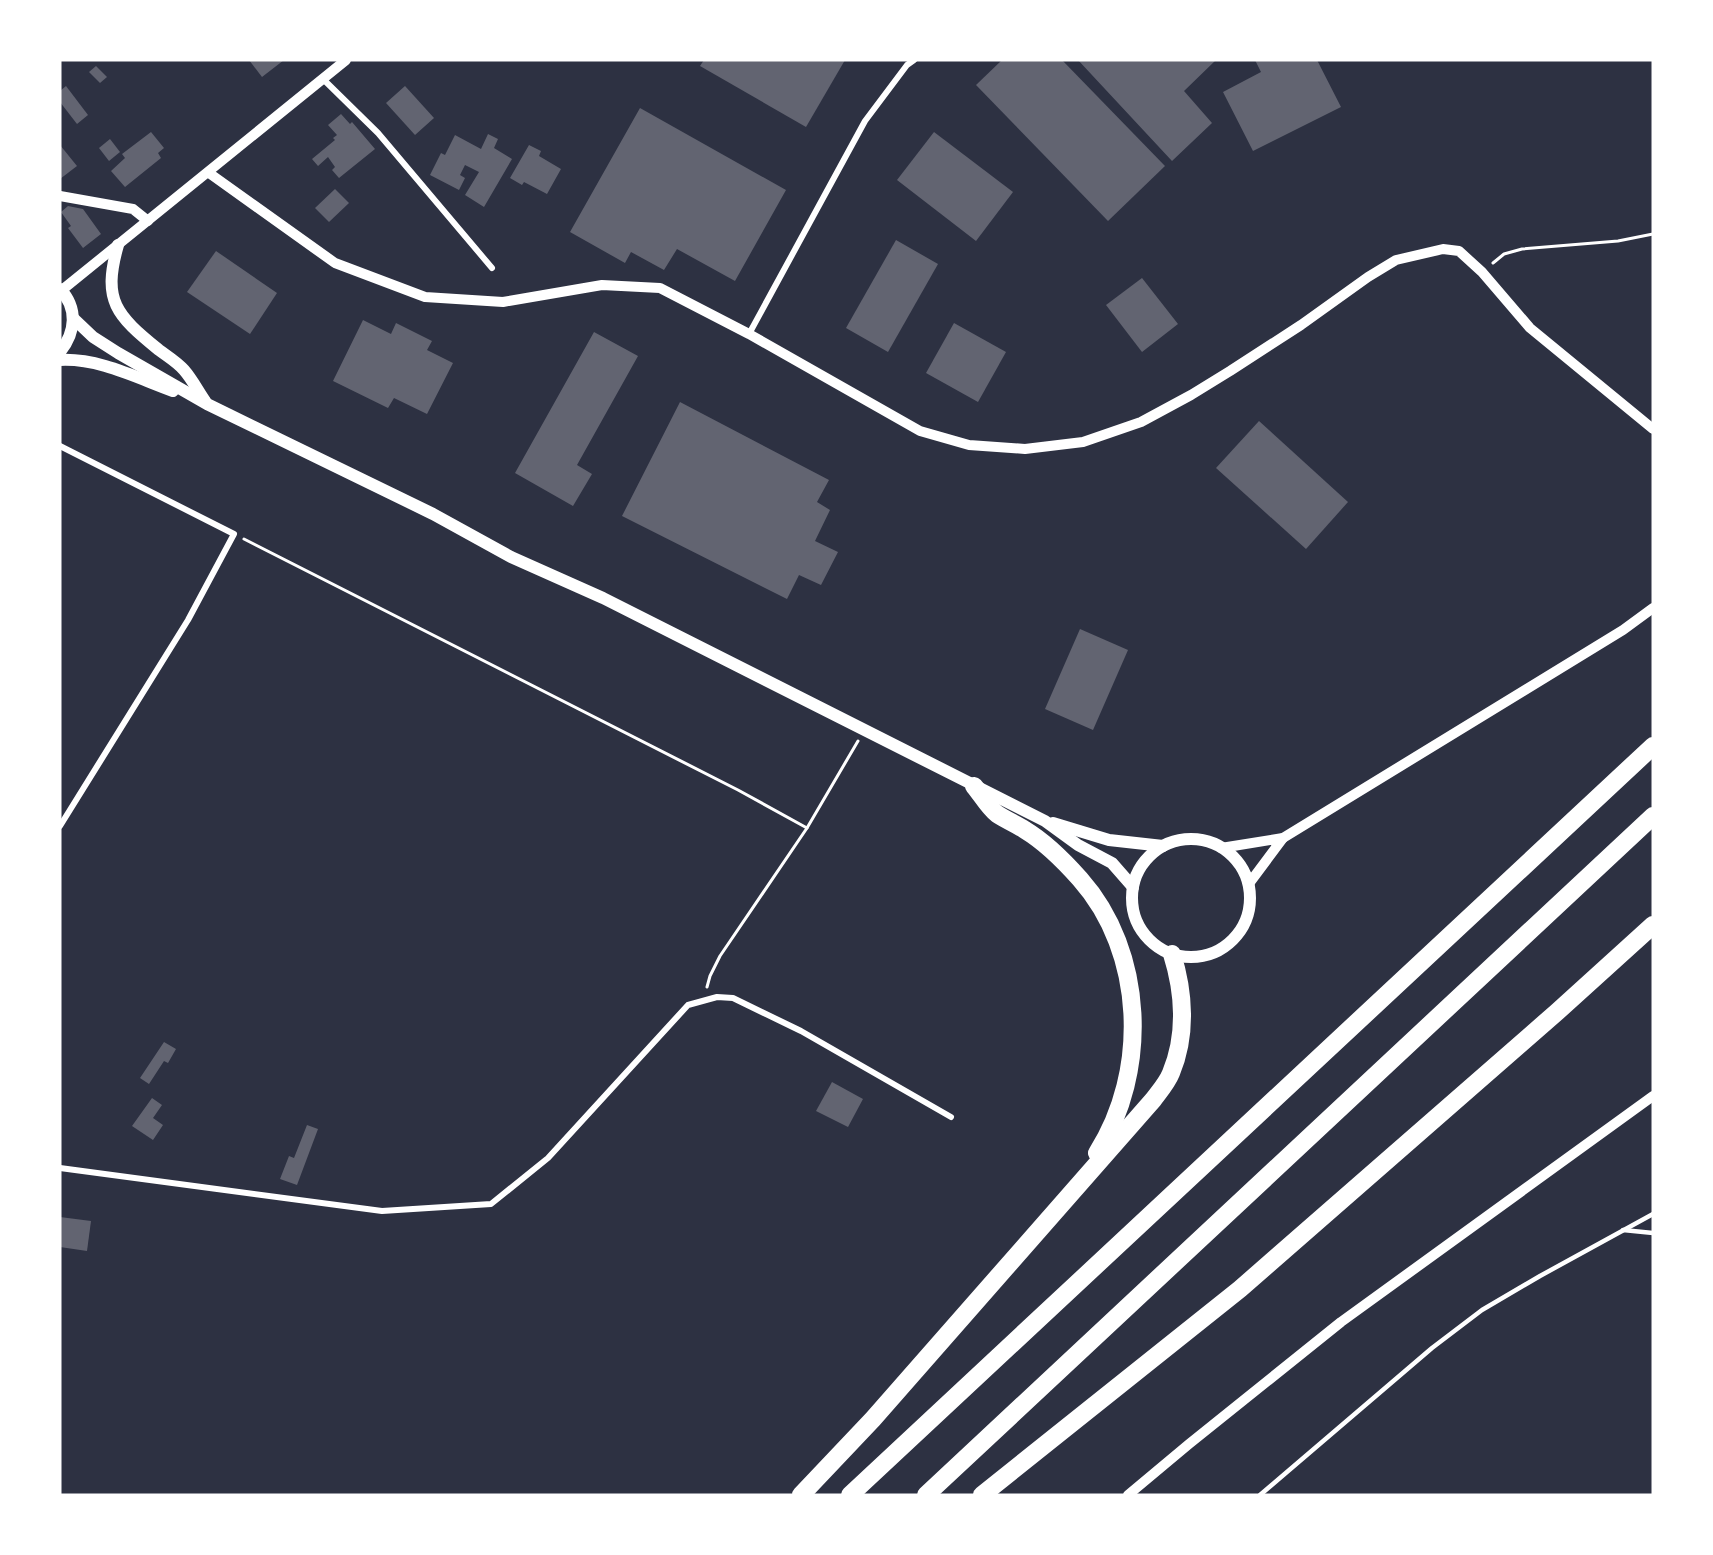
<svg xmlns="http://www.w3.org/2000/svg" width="1713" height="1555" font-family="'Fira Sans Condensed',sans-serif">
  <rect width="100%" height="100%" fill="#2d3142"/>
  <g fill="#626471">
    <path d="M 249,60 L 284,60 L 262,77 Z"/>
    <path d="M 704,60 L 845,60 L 806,127 L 700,66 Z"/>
    <path d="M 1002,60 L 1062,60 L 1165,166 L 1108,221 L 976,85 Z"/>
    <path d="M 1078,60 L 1216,60 L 1184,91 L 1212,123 L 1172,161 Z"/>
    <path d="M 1255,60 L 1317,60 L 1341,107 L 1253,151 L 1223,92 L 1261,72 Z"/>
    <path d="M 96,66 L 107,77 L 100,83 L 89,72 Z"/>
    <path d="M 66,86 L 88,115 L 77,124 L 60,102 L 60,91 Z"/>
    <path d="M 405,86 L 434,118 L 415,135 L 386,103 Z"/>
    <path d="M 640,108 L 786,190 L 735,281 L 677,249 L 664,270 L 631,252 L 625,263 L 570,232 Z"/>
    <path d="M 341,114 L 350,124 L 352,122 L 375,149 L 339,178 L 332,170 L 335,167 L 328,157 L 318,166 L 312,159 L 335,140 L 333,138 L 337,135 L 328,125 Z"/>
    <path d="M 151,132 L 164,148 L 158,153 L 161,158 L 125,187 L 111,171 L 125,158 L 122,154 Z"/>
    <path d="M 934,132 L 1013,192 L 976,241 L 897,180 Z"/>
    <path d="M 488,134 L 498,139 L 494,148 L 512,159 L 484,207 L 465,195 L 479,172 L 465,165 L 460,175 L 465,178 L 459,190 L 430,175 L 441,153 L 445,155 L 455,135 L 481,149 Z"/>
    <path d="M 110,139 L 120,152 L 109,161 L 99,148 Z"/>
    <path d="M 60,145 L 77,166 L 60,179 Z"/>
    <path d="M 529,145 L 541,151 L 539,156 L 561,169 L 547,194 L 524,182 L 522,185 L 510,178 Z"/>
    <path d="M 335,189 L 349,203 L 329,222 L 315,208 Z"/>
    <path d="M 68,206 L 83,209 L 101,234 L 83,248 L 68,228 L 71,226 L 61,212 Z"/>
    <path d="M 896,240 L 938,264 L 888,352 L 846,328 Z"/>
    <path d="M 216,251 L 277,293 L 250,334 L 187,292 Z"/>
    <path d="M 1142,278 L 1178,324 L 1142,352 L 1106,305 Z"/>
    <path d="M 363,320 L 391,334 L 396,323 L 432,341 L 427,350 L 453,363 L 427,414 L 394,398 L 388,408 L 333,381 Z"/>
    <path d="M 954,323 L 1006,352 L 978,402 L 926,373 Z"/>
    <path d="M 594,332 L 638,356 L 577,465 L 592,474 L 573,506 L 515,473 Z"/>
    <path d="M 680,402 L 829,480 L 817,502 L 830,510 L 815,541 L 838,552 L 821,585 L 799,575 L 787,599 L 622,516 Z"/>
    <path d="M 1259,421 L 1348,502 L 1306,549 L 1216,468 Z"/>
    <path d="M 1080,629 L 1128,650 L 1093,730 L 1045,709 Z"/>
    <path d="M 164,1042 L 176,1049 L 168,1063 L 164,1061 L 149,1084 L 140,1078 Z"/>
    <path d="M 832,1082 L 863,1099 L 848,1127 L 816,1111 Z"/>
    <path d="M 152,1098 L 162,1105 L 153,1118 L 163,1125 L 153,1140 L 132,1126 Z"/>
    <path d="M 307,1125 L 318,1129 L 297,1185 L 280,1179 L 289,1156 L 294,1158 Z"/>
    <path d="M 60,1217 L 91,1221 L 87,1251 L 60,1247 Z"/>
  </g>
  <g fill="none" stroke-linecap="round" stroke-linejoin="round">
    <g stroke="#fff" stroke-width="3">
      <path d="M 1493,263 L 1504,254 L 1522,249 L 1618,241 L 1653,234"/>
      <path d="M 244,539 L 738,790 L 807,828 L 720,956 L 710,976 L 707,987"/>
      <path d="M 807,828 L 858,741"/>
    </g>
    <g stroke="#fff" stroke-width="4.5">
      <path d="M 1623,1230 L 1653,1233"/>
      <path d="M 1260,1495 L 1432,1348 L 1482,1310 L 1540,1276 L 1653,1214"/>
    </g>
    <g stroke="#fff" stroke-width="6">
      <path d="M 323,79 L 378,133 L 492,268"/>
      <path d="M 749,334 L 865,121 L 907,65 L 914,60"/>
      <path d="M 60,446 L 234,534 L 188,620 L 60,826"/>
      <path d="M 60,1168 L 382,1211 L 491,1204 L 548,1158 L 688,1005 L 717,997 L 733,998 L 801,1031 L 951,1117"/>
    </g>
    <g stroke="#fff" stroke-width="10">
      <path d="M 209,173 L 335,263 L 425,297 L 503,302 L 602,285 L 660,288 L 749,334 L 920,431 L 969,445 L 1025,449 L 1083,442 L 1141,422 L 1191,395 L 1230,371 L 1301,325 L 1368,277 L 1396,260 L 1443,249 L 1459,251 L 1482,272 L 1530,328 L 1653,429"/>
      <path d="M 60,196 L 133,209 L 148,221"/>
      <path d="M 62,290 L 346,60"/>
      <path d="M 1221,848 L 1283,838 L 1623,630 L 1653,608"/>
      <path d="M 1248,885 L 1283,838"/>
      <path d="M 1128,1495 L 1189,1444 L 1341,1322 L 1653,1096"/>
    </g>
    <g stroke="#fff" stroke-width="12">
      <path d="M 118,245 C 102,301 116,315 159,350 C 167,356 177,362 184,370 C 192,379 198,391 205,401"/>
      <path d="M 60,289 C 78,308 76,332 60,352"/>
      <path d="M 73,318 L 93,337 L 118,353 L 207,404 L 433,514 L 511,557 L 603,598 L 1045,821 L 1078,845 L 1112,863 L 1133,887"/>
      <path d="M 60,360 C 99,358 137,378 173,391"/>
      <path d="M 1053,823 L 1109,840 L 1163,846"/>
      <circle cx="1191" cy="898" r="59"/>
    </g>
    <g stroke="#fff" stroke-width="18">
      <path d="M 974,786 C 981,794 988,807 997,814 C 1006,820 1016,824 1025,830 C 1045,842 1064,861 1080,879 C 1145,952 1149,1072 1097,1153"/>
      <path d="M 801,1495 L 873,1419 L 1153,1100 C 1159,1092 1167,1083 1171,1073 C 1187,1035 1184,992 1172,954"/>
      <path d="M 850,1495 L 1653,746"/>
      <path d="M 926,1495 L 1653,816"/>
      <path d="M 982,1495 L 1240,1289 L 1557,1012 L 1653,925"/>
    </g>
  </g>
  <rect width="1713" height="1555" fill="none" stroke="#ffffff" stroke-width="123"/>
</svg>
